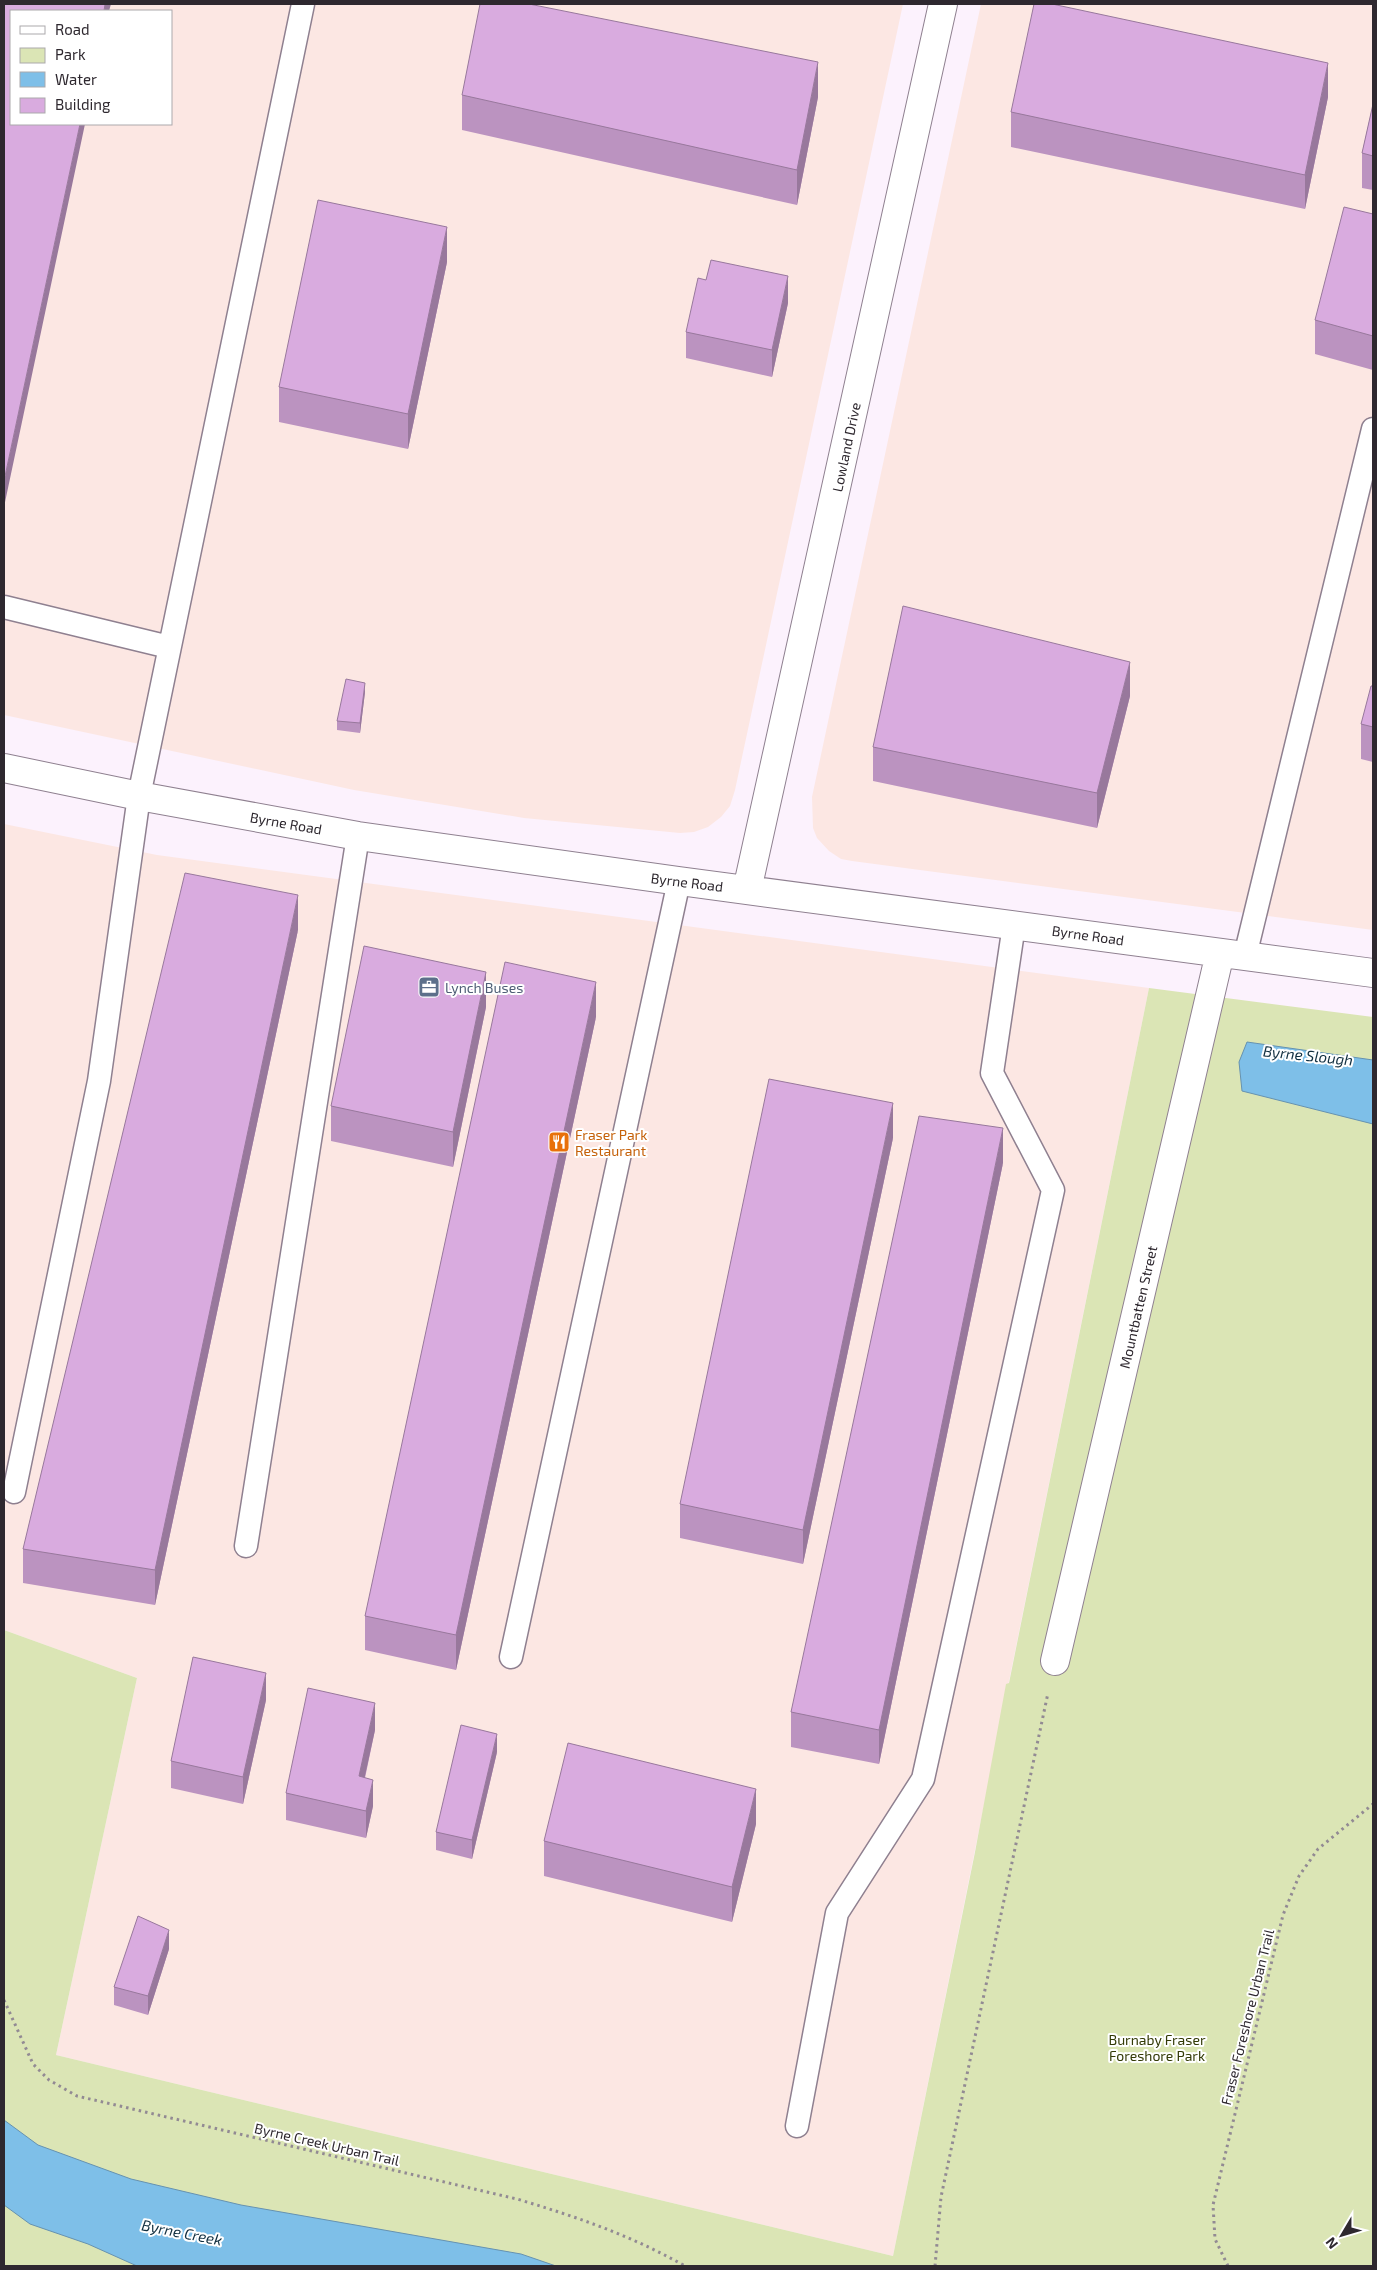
<svg xmlns="http://www.w3.org/2000/svg" width="1377" height="2270" font-family="'Exo 2',sans-serif">
<style>
.industrial{fill:#fce7e3;fill-rule:evenodd}
.green{fill:#dbe5b5}
.water{fill:#7ebfe8;stroke:#6692b0}
.lines{fill:none;stroke-linecap:round;stroke-linejoin:round}
.service-casing{stroke:#8f8090;stroke-width:25}
.minor-casing{stroke:#8f8090;stroke-width:30}
.path{stroke:#928a93;stroke-width:3;stroke-dasharray:2.5 4;stroke-linecap:butt}
.service{stroke:#fff;stroke-width:22}
.minor{stroke:#fff;stroke-width:28}
.wall{fill:#bb93c0}
.shaded-wall{fill:#98789c}
.building{fill:#d9abdf;stroke:#98789c}
.labels{text-anchor:middle;dominant-baseline:central;stroke-width:4;stroke-linejoin:round;paint-order:stroke}
.street-label{font-size:14px;fill:#2e282f;stroke:#fff}
.service-label{font-size:14px;fill:#4e5e75;stroke:#fff;text-anchor:start}
.food-label{font-size:14px;fill:#c56008;stroke:#fff;text-anchor:start}
.park-label{font-size:14px;fill:#333a06;stroke:#fff}
.water-label{font-size:15px;font-style:italic;fill:#112f40;stroke:#fff}
</style>
<rect width="100%" height="100%" fill="#fcf2fd"/>
<path class="industrial" d="M4 4H903L735 790 730 806 721 817 708 827 694 832 680 833 524 818 354 790 4 715ZM11 11H171V124H11Z
M981 4H1373V930L852 861 841 859 829 851 817 838 813 828 812 797Z
M4 824 157 855 1149 988 893 2256 56 2055 137 1678 4 1630Z"/>
<path class="green" d="M1149 988 1373 1017V2266H4V1630L137 1678 56 2055 893 2256 975 1852 1006 1684 1009 1683Z"/>
<path class="water" d="M1247 1042 1373 1060V1124L1242 1091 1239 1062Z
M4 2120 38 2145 131 2179 241 2205 521 2254 556 2266H137L88 2244 30 2224 4 2205Z"/>
<g class="lines">
<g class="service-casing">
<path id="service" d="M4 607 169 647
M1245 956 1373 429
M14 1492 99 1081 139 796 303 4
M246 1546 358 836
M511 1657 679 881
M797 2126 837 1913 923 1779 1053 1190 992 1073 1014 925"/>
</g>
<g class="minor-casing">
<path id="minor" d="M4 768 139 796 358 836 679 881 1373 973
M747 890 943 4
M1055 1661 1220 953"/>
</g>
<path class="path" d="M4 2000 33 2064 49 2080 77 2096 517 2199C577 2217 630 2235 685 2266
M935 2266 941 2197 1048 1693
M1228 2266 1215 2239 1213 2205 1283 1915 1299 1876 1318 1849 1373 1804"/>
<use href="#service" class="service"/>
<use href="#minor" class="minor"/>
</g>
<path class="wall" d="M462 95 818 97 797 205 462 130Z
M1328 97 1305 209 1011 147V112Z
M1373 104V190L1362 188V153Z
M1373 214V370L1315 354V320Z
M447 262 408 449 279 422V387Z
M788 303 772 377 686 358V332Z
M1373 686V762L1361 759V724Z
M365 692 360 733 337 730V721Z
M1130 696 1097 828 873 781V747Z
M298 930 155 1605 23 1583V1549Z
M486 1007 453 1167 331 1141V1106Z
M596 1017 456 1670 365 1650V1616Z
M893 1138 803 1564 680 1538V1504Z
M1003 1163 879 1764 791 1747V1712Z
M266 1700 243 1804 171 1788V1761Z
M375 1730 365 1778 373 1806 366 1838 286 1820V1793Z
M497 1752 472 1859 436 1850V1832Z
M756 1824 732 1922 544 1876V1841Z
M169 1949 148 2015 114 2005V1987Z"/>
<path class="shaded-wall" d="M105 4H111L109 11H104Z
M818 62V97L797 205V170Z
M1328 63V97L1305 209V175Z
M80 124H85L4 507V481Z
M447 227V262L408 449V414Z
M788 276V303L772 377V350Z
M1130 662V696L1097 828V793Z
M365 683V692L360 733V723Z
M298 895V930L155 1605V1570Z
M486 972V1007L453 1167V1132Z
M596 982V1017L456 1670V1635Z
M893 1103V1138L803 1564V1530Z
M1003 1128V1163L879 1764V1730Z
M266 1673V1700L243 1804V1777Z
M375 1703V1730L359 1803V1776Z
M497 1734V1752L472 1859V1840Z
M373 1780V1806L366 1838V1811Z
M756 1789V1824L732 1922V1887Z
M169 1930V1949L148 2015V1996Z"/>
<path class="building" d="M4 4H105L104 11H11V124H80L4 481Z
M480 4H529L818 62 797 170 462 95Z
M1034 4H1052L1328 63 1305 175 1011 112Z
M1373 104V156L1362 153Z
M318 200 447 227 408 414 279 387Z
M1344 207 1373 214V336L1315 320Z
M711 260 788 276 772 350 686 332 698 278 706 280Z
M903 606 1130 662 1097 793 873 747Z
M346 679 365 683 360 723 337 721Z
M1371 686H1373V727L1361 724Z
M185 873 298 895 155 1570 23 1549Z
M364 946 486 972 453 1132 331 1106Z
M505 962 596 982 456 1635 365 1616Z
M769 1079 893 1103 803 1530 680 1504Z
M919 1116 1003 1128 879 1730 791 1712Z
M193 1657 266 1673 243 1777 171 1761Z
M308 1688 375 1703 359 1776 373 1780 366 1811 286 1793Z
M461 1725 497 1734 472 1840 436 1832Z
M568 1743 756 1789 732 1887 544 1841Z
M138 1916 169 1930 148 1996 114 1987Z"/>
<defs>
<g id="office-square" transform="scale(1.125)"><rect x="-9" y="-9" width="18" height="18" rx="4" fill="#5c6f8a" stroke="#fff"/><path d="M-6-3h4V-5.5h4V-3h4V5H-6ZM-1-4.5V-3h2v-1.5ZM-6 0V1H6V0Z" fill="#fff"/></g>
<g id="restaurant-square" transform="scale(1.125)"><rect x="-9" y="-9" width="18" height="18" rx="4" fill="#e8710a" stroke="#fff"/><path d="M-5-6h1v4h1v-4h1v4h1v-4h1v5L-1.5 .5V6h-2V.5L-5-1ZM5-6V6H3V1.5H1.5Q1.5-4 5-6Z" fill="#fff"/></g>
</defs>
<g fill-rule="evenodd">
<use href="#office-square" x="429" y="987"/>
<use href="#restaurant-square" x="559" y="1142"/>
</g>
<g class="labels">
<g class="street-label">
<text transform="translate(846 447) rotate(-78)">Lowland Drive</text>
<text transform="translate(286 823) rotate(10)">Byrne Road</text>
<text transform="translate(687 882) rotate(7)">Byrne Road</text>
<text transform="translate(1088 935) rotate(8)">Byrne Road</text>
<text transform="translate(1138 1307) rotate(-77)">Mountbatten Street</text>
<text transform="translate(1247 2017) rotate(-76)">Fraser Foreshore Urban Trail</text>
<text transform="translate(327 2144) rotate(13)">Byrne Creek Urban Trail</text>
</g>
<g class="service-label">
<text x="445" y="987">Lynch Buses</text>
</g>
<g class="food-label">
<text x="575" y="1134">Fraser Park<tspan x="575" dy="16">Restaurant</tspan></text>
</g>
<g class="park-label">
<text x="1157" y="2039">Burnaby Fraser<tspan x="1157" dy="16">Foreshore Park</tspan></text>
</g>
<g class="water-label">
<text transform="translate(1308 1055) rotate(6)">Byrne Slough</text>
<text transform="translate(182 2232) rotate(11)">Byrne Creek</text>
</g>
</g>
<rect width="1377" height="2270" fill="none" stroke="#2e282f" stroke-width="10"/>
<rect x="10" y="10" width="162" height="115" fill="#ffffff" stroke="#aba9ac"/>
<rect x="20" y="26" width="25" height="8" fill="#ffffff" stroke="#aba9ac"/>
<text x="55" y="35" font-size="15" fill="#2e282f">Road</text>
<rect x="20" y="48" width="25" height="15" fill="#dbe5b5" stroke="#aba9ac"/>
<text x="55" y="60" font-size="15" fill="#2e282f">Park</text>
<rect x="20" y="72" width="25" height="15" fill="#7ebfe8" stroke="#aba9ac"/>
<text x="55" y="85" font-size="15" fill="#2e282f">Water</text>
<rect x="20" y="98" width="25" height="15" fill="#d9abdf" stroke="#aba9ac"/>
<text x="55" y="110" font-size="15" fill="#2e282f">Building</text>
<g transform="translate(1342 2235) rotate(232)" stroke="#ffffff" stroke-width="4" paint-order="stroke">
<path d="M0-4L9 19L0 12L-9 19Z" fill="#2e282f"/>
<text y="-8" font-size="14" font-weight="bold" text-anchor="middle" fill="#2e282f">N</text>
</g>
</svg>
